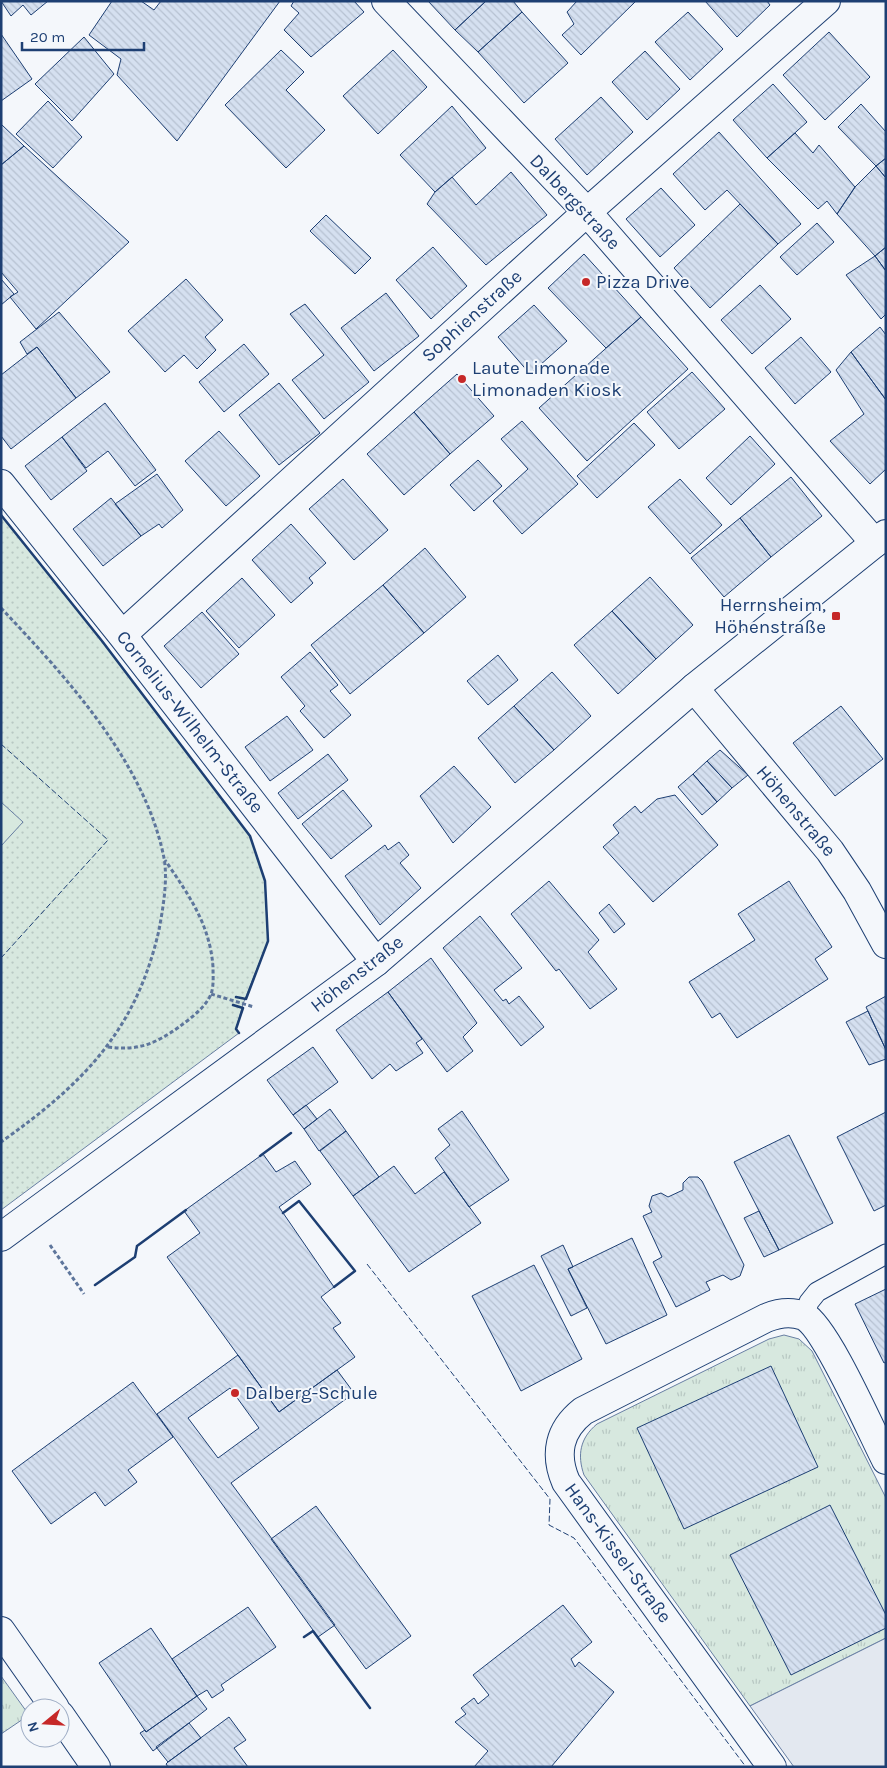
<svg xmlns="http://www.w3.org/2000/svg" width="887" height="1768" font-family="Karla,sans-serif">
<style>
.grass{fill:url(#grass-tufts);stroke:#687fa3}
.park{fill:url(#park-dots);stroke:#687fa3}
.garden{fill:#d7e8df;stroke:#687fa3}
.parking{fill:#e3e8f0;stroke:#687fa3}
.building{fill:url(#building-back-hatch);stroke:#1d3f73;fill-rule:evenodd}
.lines{fill:none;stroke-linecap:round;stroke-linejoin:round}
.lane-casing{stroke:#1d3f73;stroke-width:21}
.street-casing{stroke:#1d3f73;stroke-width:30}
.secondary-casing{stroke:#1d3f73;stroke-width:30}
.path{stroke:#5e769c;stroke-width:3;stroke-dasharray:4 2.5;stroke-linecap:butt}
.lane{stroke:#f4f7fb;stroke-width:19}
.street{stroke:#f4f7fb;stroke-width:28}
.secondary{stroke:#f4f7fb;stroke-width:28}
.fence{stroke:#1d3f73;stroke-width:1;stroke-dasharray:6 2.5;stroke-linecap:butt}
.wall{stroke:#1d3f73;stroke-width:2.5}
.poi-dot{fill:#c62828;stroke:#f4f7fb;stroke-width:2}
.labels{text-anchor:middle;dominant-baseline:central;stroke-width:4;stroke-linejoin:round;paint-order:stroke}
.street-label{font-size:19px;fill:#1d3f73;stroke:#f4f7fb}
.poi-label{font-size:19px;fill:#1d3f73;stroke:#f4f7fb;text-anchor:start}
</style>
<defs>
<pattern id="grass-tufts" width="24" height="20" patternUnits="userSpaceOnUse" patternTransform="scale(1.25)"><rect width="24" height="20" fill="#d7e8df"/><path d="M3 7l-1-3M5 7V3M7 7l1-3M15 17l-1-3M17 17v-4M19 17l1-3" fill="none" stroke="#b8c8c3"/></pattern>
<pattern id="park-dots" width="8" height="8" patternUnits="userSpaceOnUse" patternTransform="scale(1.25)"><rect width="8" height="8" fill="#d7e8df"/><path d="M2 2h.1M6 6h.1" fill="none" stroke="#b8c8c3" stroke-width="1.8" stroke-linecap="round"/></pattern>
<pattern id="building-back-hatch" width="6" height="6" patternUnits="userSpaceOnUse" patternTransform="scale(1.25)"><rect width="6" height="6" fill="#d5e0f0"/><path d="M-1 5l2 2M0 0l6 6M5-1l2 2" fill="none" stroke="#b6c1d1"/></pattern>
</defs>
<rect width="100%" height="100%" fill="#f4f7fb"/>
<path class="grass" d="M784 1335 799 1339 812 1351 886 1498V1638L750 1706 584 1475C577 1455 580 1438 597 1424L769 1339Z
M1 1676 29 1715 1 1734Z"/>
<path class="park" d="M1 515 102 641 250 836 265 881 268 941 243 1004 236 1029 239 1033 1 1210Z"/>
<path class="garden" d="M1 802 23 822 1 846Z"/>
<path class="parking" d="M886 1638V1767H794L750 1706Z"/>
<path class="building" d="M1 1H48L31 15 23 5 11 16Z
M112 1H141L154 10 161 1H280L177 141 117 75 121 59 89 35Z
M294 1H354L364 12 311 57 284 30 299 13 291 6Z
M428 1H486L455 30Z
M486 1H513L522 12 478 52 455 30Z
M577 1H636L581 55 562 35 574 24 567 12Z
M705 1H767L770 5 737 37Z
M522 12 568 63 524 103 478 52Z
M688 12 723 49 690 80 655 42Z
M829 32 870 77 825 120 783 75Z
M1 34 32 79 1 101Z
M84 37 114 74 72 121 35 84Z
M281 50 304 72 286 90 325 130 286 168 225 105Z
M393 50 427 87 378 134 343 96Z
M645 51 680 89 647 120 612 82Z
M773 84 807 122 767 158 733 120Z
M601 97 633 132 587 175 555 139Z
M48 101 82 137 53 168 16 134Z
M861 104 886 132V158L876 166 838 127Z
M452 106 486 148 435 192 400 155Z
M1 124 24 146 1 165Z
M719 132 801 224 778 244 727 190 705 210 673 174Z
M795 133 813 153 819 145 855 187 837 214 827 201 818 209 767 158Z
M24 146 129 242 36 329 10 297 18 292 1 272V165Z
M886 158V178L876 166Z
M876 166 886 178V247L875 256 837 214 855 187Z
M511 172 547 215 486 265 427 204 435 192 452 177 476 205Z
M661 188 695 225 660 257 626 219Z
M740 204 778 244 710 308 674 268Z
M326 215 371 258 355 274 310 231Z
M817 223 834 242 797 275 780 257Z
M433 247 467 286 431 319 396 280Z
M886 247V271L875 256Z
M584 254 641 317 606 348 548 288Z
M875 256 886 271V314L881 319 846 275Z
M1 279 14 294 1 305Z
M186 279 223 320 205 337 216 350 197 369 184 355 165 372 128 331Z
M760 285 791 319 752 354 721 320Z
M386 293 419 336 374 371 341 328Z
M305 304 369 382 324 419 292 380 324 355 290 314Z
M534 305 567 341 530 374 498 337Z
M59 312 110 372 76 398 37 347 27 354 20 342Z
M641 317 688 369 587 461 539 408Z
M880 327 886 335V400L851 352Z
M801 337 831 372 795 404 765 368Z
M244 344 269 374 224 412 199 382Z
M37 347 76 398 11 449 1 436V375Z
M851 352 886 400V469L870 484 830 441 864 414 836 370Z
M692 372 725 409 679 449 647 412Z
M457 374 494 416 450 454 414 412Z
M279 383 320 433 279 465 239 415Z
M105 403 156 470 135 486 108 451 86 468 62 437Z
M414 412 450 454 404 495 367 454Z
M522 421 578 484 522 534 493 501 528 469 501 439Z
M634 423 655 445 597 498 577 476Z
M219 431 260 476 226 506 185 461Z
M750 436 775 464 731 505 706 478Z
M62 437 87 471 51 500 25 466Z
M478 460 502 486 474 511 450 485Z
M157 474 183 510 162 528 159 524 141 536 115 504Z
M791 477 822 516 771 557 740 518Z
M343 479 388 530 354 560 309 509Z
M680 479 722 525 690 554 648 507Z
M111 498 141 536 103 566 73 529Z
M740 518 771 557 724 597 691 558Z
M291 524 326 563 309 578 313 583 291 603 252 560Z
M425 548 466 597 424 633 383 585Z
M650 577 693 625 656 659 612 611Z
M242 578 275 615 239 648 206 611Z
M383 585 424 633 350 694 311 645Z
M612 611 656 659 618 694 574 645Z
M202 612 239 654 201 688 164 646Z
M310 652 338 685 330 691 351 715 324 738 300 711 305 706 281 677Z
M498 655 518 680 488 705 467 681Z
M552 672 591 716 554 750 514 706Z
M514 706 554 750 515 783 478 738Z
M841 706 883 759 835 796 793 743Z
M287 716 313 750 270 781 245 747Z
M720 750 748 775 732 788 707 761Z
M328 754 348 780 298 819 278 793Z
M707 761 732 788 717 802 693 774Z
M454 766 491 807 453 843 420 796Z
M693 774 717 802 702 815 678 787Z
M343 790 372 826 331 859 302 824Z
M675 795 718 845 653 902 603 847 619 833 613 825 635 806 641 813 657 799Z
M399 842 409 855 400 863 421 888 380 925 345 876 385 845 388 850Z
M549 881 599 940 588 952 617 989 590 1009 559 969 556 971 511 914Z
M789 881 832 947 815 959 828 979 737 1038 720 1013 712 1018 689 982 755 940 738 914Z
M609 904 625 924 614 933 599 913Z
M480 916 522 968 494 990 503 1001 506 999 509 1004 519 996 544 1027 521 1046 443 948Z
M431 958 477 1023 463 1037 473 1051 447 1072 388 992Z
M388 992 422 1039 416 1043 423 1053 396 1071 390 1064 372 1079 336 1030Z
M886 996V1050L866 1007Z
M868 1011 886 1050V1059L869 1065 846 1022Z
M313 1047 338 1082 293 1115 267 1080Z
M306 1105 317 1119 304 1129 293 1115Z
M330 1109 346 1131 319 1151 304 1129Z
M462 1111 509 1180 469 1207 435 1158 450 1145 438 1129Z
M886 1112V1205L874 1211 837 1137Z
M346 1131 379 1177 353 1196 320 1151Z
M789 1135 833 1223 779 1250 734 1162Z
M263 1154 276 1172 295 1161 311 1184 279 1207 334 1287 321 1297 341 1323 333 1328 355 1357 279 1412 167 1257 200 1233 184 1211Z
M394 1166 415 1194 444 1172 481 1223 409 1272 353 1196Z
M689 1177H698L702 1181 744 1265 740 1276 731 1280 723 1275 706 1282 710 1290 676 1307 653 1262 662 1257 643 1216 652 1212 649 1206 652 1196 661 1193 668 1197 683 1190V1183Z
M759 1211 779 1250 764 1257 744 1218Z
M632 1238 667 1315 606 1344 568 1269Z
M563 1245 573 1267 568 1269 587 1308 571 1316 541 1256Z
M534 1265 582 1359 521 1391 472 1296Z
M886 1289V1362L884 1363 855 1304Z
M238 1355 279 1412 337 1370 354 1393 231 1483 335 1625 318 1637 157 1414ZM230 1388 259 1428 218 1458 188 1418Z
M771 1366 818 1467 684 1529 637 1428Z
M133 1382 173 1437 128 1470 137 1482 105 1506 95 1492 51 1524 12 1471Z
M830 1505 886 1615V1628L791 1675 730 1555Z
M316 1506 411 1636 366 1669 271 1539Z
M563 1605 592 1642 571 1659 575 1667 579 1662 614 1692 551 1767H474L488 1751 455 1722 466 1714 461 1708 474 1698 478 1704 489 1695 473 1675Z
M248 1607 276 1647 221 1685 224 1690 212 1698 207 1690 197 1696 172 1659Z
M151 1628 197 1696 146 1732 99 1663Z
M197 1696 207 1709 153 1751 140 1733 145 1730 146 1732Z
M229 1717 246 1740 234 1748 248 1767H168L166 1764 168 1762Z
M189 1723 201 1738 168 1762 156 1747Z"/>
<g class="lines">
<g class="lane-casing">
<path id="lane" d="M804 1316 809 1302 817 1292 886 1254"/>
</g>
<g class="street-casing">
<path id="street" d="M386 1 587 212 875 543
M1 484 122 635 376 962
M122 635 587 212 826 1
M694 688 830 851 857 891 886 944
M1 1631 55 1708
M60 1715 96 1767
M772 1767 566 1482C554 1454 559 1430 583 1411L766 1318C778 1313 791 1311 804 1316 826 1327 872 1433 886 1460"/>
</g>
<g class="secondary-casing">
<path id="secondary" d="M1 1237 376 962 694 688 886 534"/>
</g>
<path class="path" d="M1 608C66 677 145 762 164 858 168 880 163 908 159 930 136 1031 83 1084 1 1142
M211 994 254 1007
M108 1047C138 1051 155 1044 179 1027 190 1019 206 1007 211 994 214 986 213 975 213 967 210 924 188 894 165 860
M50 1245 84 1294"/>
<use href="#lane" class="lane"/>
<use href="#street" class="street"/>
<use href="#secondary" class="secondary"/>
<path class="fence" d="M1 744 108 840 1 958
M367 1264 550 1499 549 1525 574 1538 746 1767"/>
<path class="wall" d="M1 515 102 641 250 836 265 881 268 941 246 999 236 997
M233 1005 243 1008 236 1029 239 1033
M260 1156 291 1133
M283 1213 299 1201 355 1271 334 1287
M95 1285 135 1257 137 1246 186 1210
M304 1637 313 1631 370 1708"/>
</g>
<g class="poi-dot">
<circle cx="586" cy="282" r="5"/>
<circle cx="462" cy="379" r="5"/>
<rect x="831" y="611" width="10" height="10" rx="2.5"/>
<circle cx="235" cy="1393" r="5"/>
</g>
<g class="labels">
<g class="street-label">
<text transform="translate(575 202) rotate(47)">Dalbergstraße</text>
<text transform="translate(472 316) rotate(-42)">Sophienstraße</text>
<text transform="translate(190 722) rotate(52)">Cornelius-Wilhelm-Straße</text>
<text transform="translate(796 811) rotate(50)">Höhenstraße</text>
<text transform="translate(357 974) rotate(-38)">Höhenstraße</text>
<text transform="translate(618 1553) rotate(54)">Hans-Kissel-Straße</text>
</g>
<g class="poi-label">
<text x="596" y="282">Pizza Drive</text>
<text x="472" y="368">Laute Limonade<tspan x="472" dy="22">Limonaden Kiosk</tspan></text>
<text x="826" y="605" text-anchor="end">Herrnsheim,<tspan x="826" dy="22">Höhenstraße</tspan></text>
<text x="245" y="1393">Dalberg-Schule</text>
</g>
</g>
<rect width="887" height="1768" fill="none" stroke="#1d3f73" stroke-width="5"/>
<g transform="translate(45 1723) rotate(252)"><circle r="24" fill="#f4f7fb" stroke="#9eadc5"/>
<path d="M0-4L9 19L0 12L-9 19Z" fill="#c62828"/>
<text y="-8" font-size="14" font-weight="bold" text-anchor="middle" fill="#1d3f73">N</text>
</g>
<path d="M22 42v8h122v-8" fill="none" stroke="#1d3f73" stroke-width="2.5"/>
<text x="30" y="42" font-size="15" fill="#1d3f73" stroke="#f4f7fb" stroke-width="4" paint-order="stroke">20 m</text>
</svg>
